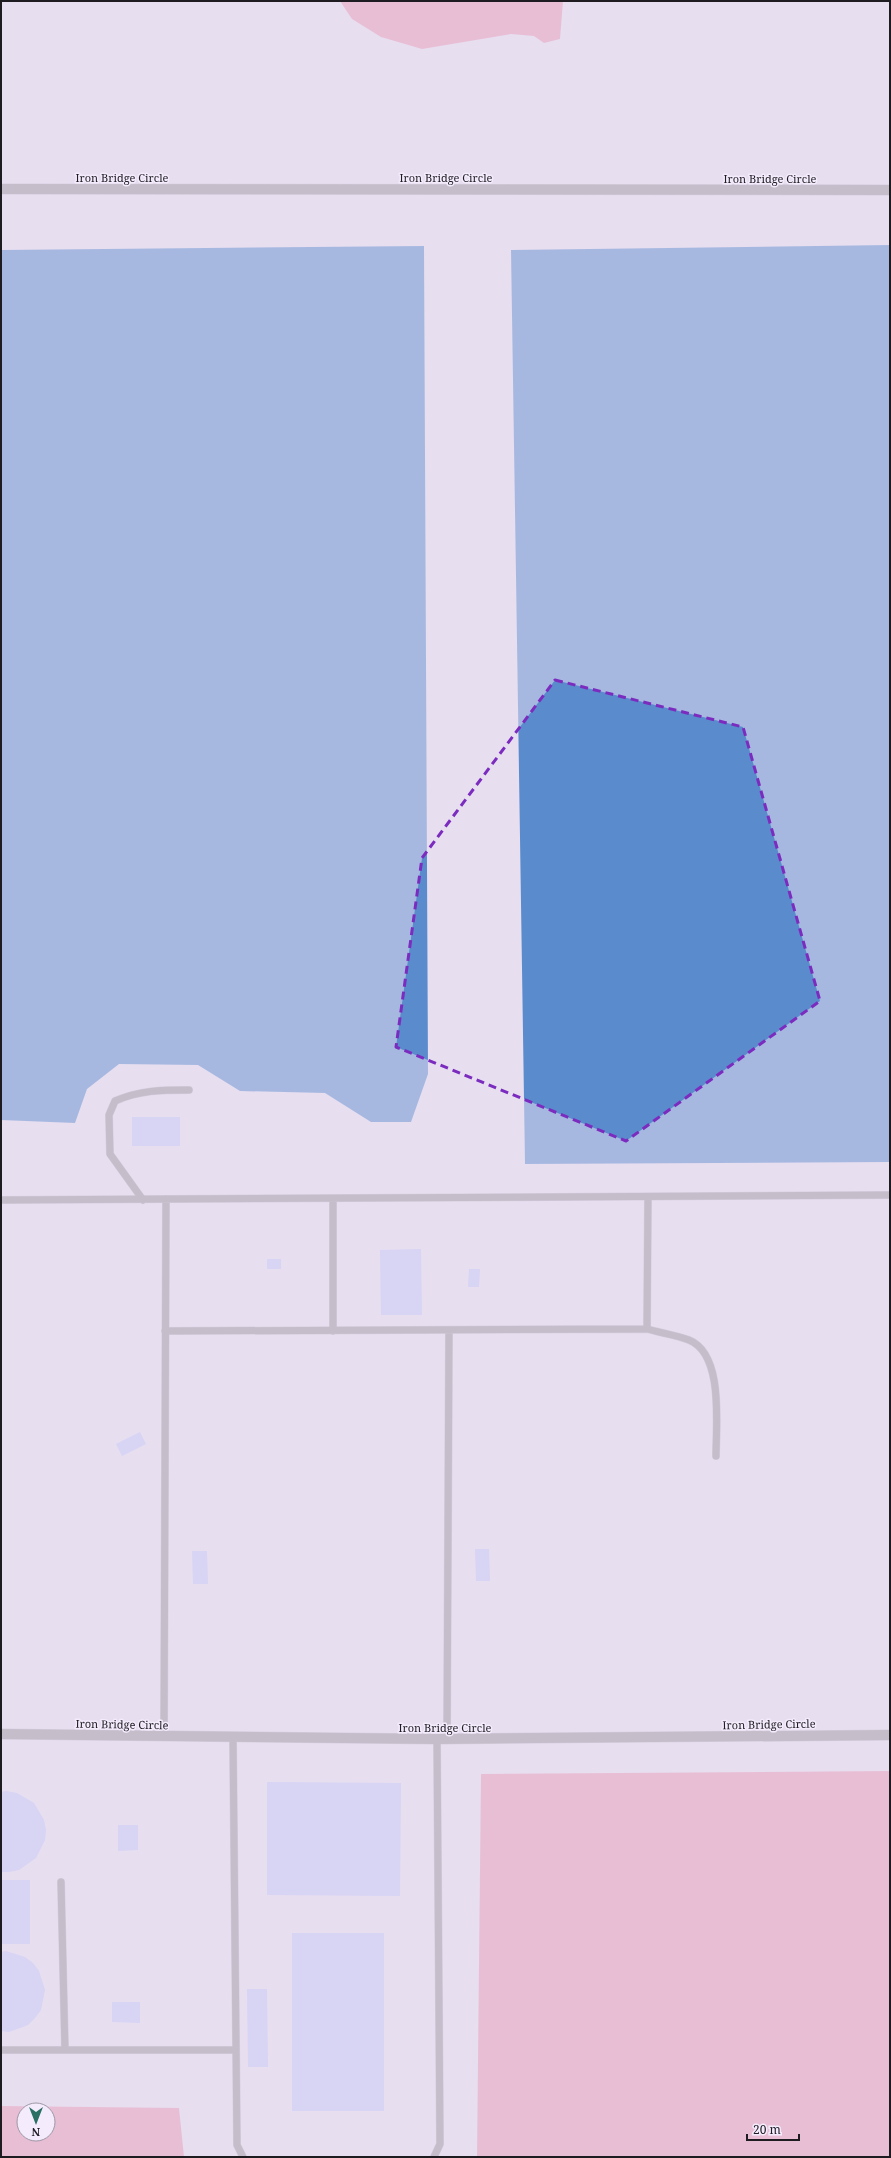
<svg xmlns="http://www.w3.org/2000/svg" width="891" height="2158" font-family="'Noto Serif',serif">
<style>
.green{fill:#e998b3;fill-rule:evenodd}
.water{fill:#5a8bcd}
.building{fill:#c4c7f9}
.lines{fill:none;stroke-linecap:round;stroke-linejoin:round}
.service-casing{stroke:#c3bbcb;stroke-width:8}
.minor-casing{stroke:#c3bbcb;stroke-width:11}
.service{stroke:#9c959a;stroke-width:7}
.minor{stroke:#9c959a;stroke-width:10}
.marked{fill:none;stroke:#7b2cbf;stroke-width:3;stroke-dasharray:8 5;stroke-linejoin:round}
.labels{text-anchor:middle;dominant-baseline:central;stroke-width:3;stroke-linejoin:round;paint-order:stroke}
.street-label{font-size:11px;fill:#1e1b21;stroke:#f4ecfd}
</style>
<rect width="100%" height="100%" fill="#e7def0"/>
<path class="green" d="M340 1H563L560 39 544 43 534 36 511 34 422 49 381 37 352 19Z
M890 1771V2157H477L481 1774Z
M1 2106 179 2108 184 2157H1ZM24 2110H48V2134H24Z"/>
<path class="water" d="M890 245V1162L525 1164 511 250Z
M424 246 428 1074 411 1122H371L325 1093 240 1091 198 1065 119 1064 87 1089 75 1123 1 1120V250Z"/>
<path class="building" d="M132 1117H180V1146H132Z
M421 1249 422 1315H381L380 1250Z
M267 1259H281V1269H267Z
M469 1269H480L479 1287H468Z
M140 1432 146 1444 122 1456 116 1444Z
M475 1549H489L490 1581H476Z
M192 1551H207L208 1584H193Z
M267 1782 401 1783 400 1896 267 1895Z
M6 1791 17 1793 34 1803 44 1820 46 1830 45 1840 36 1858 19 1870 9 1872H1V1792Z
M118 1825H138V1850L118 1851Z
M1 1880H30V1944H1Z
M292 1933H384V2111H292Z
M6 1951 25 1957 33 1963 39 1971 45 1990 41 2010 35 2018 28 2025 9 2032 1 2031V1952Z
M247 1989H267L268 2067H248Z
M112 2002H140V2023L112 2022Z"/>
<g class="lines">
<g class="service-casing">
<path id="service" d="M333 1199V1331
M1 1200 890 1195
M143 1200 110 1154 109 1115 115 1101C140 1090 162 1090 189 1090
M647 1329 648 1197
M165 1331 647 1329C661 1333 676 1335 689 1340 724 1354 716 1425 716 1456
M164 1736 166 1199
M233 1737 237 2145 243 2157
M447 1739 449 1330
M61 1882 65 2050
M1 2050H236
M434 2157 440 2144 437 1739"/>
</g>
<g class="minor-casing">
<path id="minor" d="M1 189 890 190
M1 1734 437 1739 890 1735"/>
</g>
<use href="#service" class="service"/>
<use href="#minor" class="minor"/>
</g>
<path d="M0 0H891V2158H0ZM555 680 743 727 820 1001 626 1141 396 1047 422 858Z" fill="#e7def0" fill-opacity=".55" fill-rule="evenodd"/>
<path class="marked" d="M555 680 743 727 820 1001 626 1141 396 1047 422 858Z"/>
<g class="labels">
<g class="street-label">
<text x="122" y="177">Iron Bridge Circle</text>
<text x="446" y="177">Iron Bridge Circle</text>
<text x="770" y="178">Iron Bridge Circle</text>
<text transform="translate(122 1724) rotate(1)">Iron Bridge Circle</text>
<text transform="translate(769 1724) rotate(-1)">Iron Bridge Circle</text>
<text x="445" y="1727">Iron Bridge Circle</text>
</g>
</g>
<rect width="891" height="2158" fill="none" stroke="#1e1b21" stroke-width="4"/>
<g transform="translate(36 2122) rotate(180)"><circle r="19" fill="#f4ecfd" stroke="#9e98a5"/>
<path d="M0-3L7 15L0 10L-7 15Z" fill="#296f63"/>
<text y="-6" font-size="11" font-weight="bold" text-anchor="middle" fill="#1e1b21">N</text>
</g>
<path d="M747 2134v6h52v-6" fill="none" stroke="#1e1b21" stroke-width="2"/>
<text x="753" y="2134" font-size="12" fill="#1e1b21" stroke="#f4ecfd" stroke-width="3" paint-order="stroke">20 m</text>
</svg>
